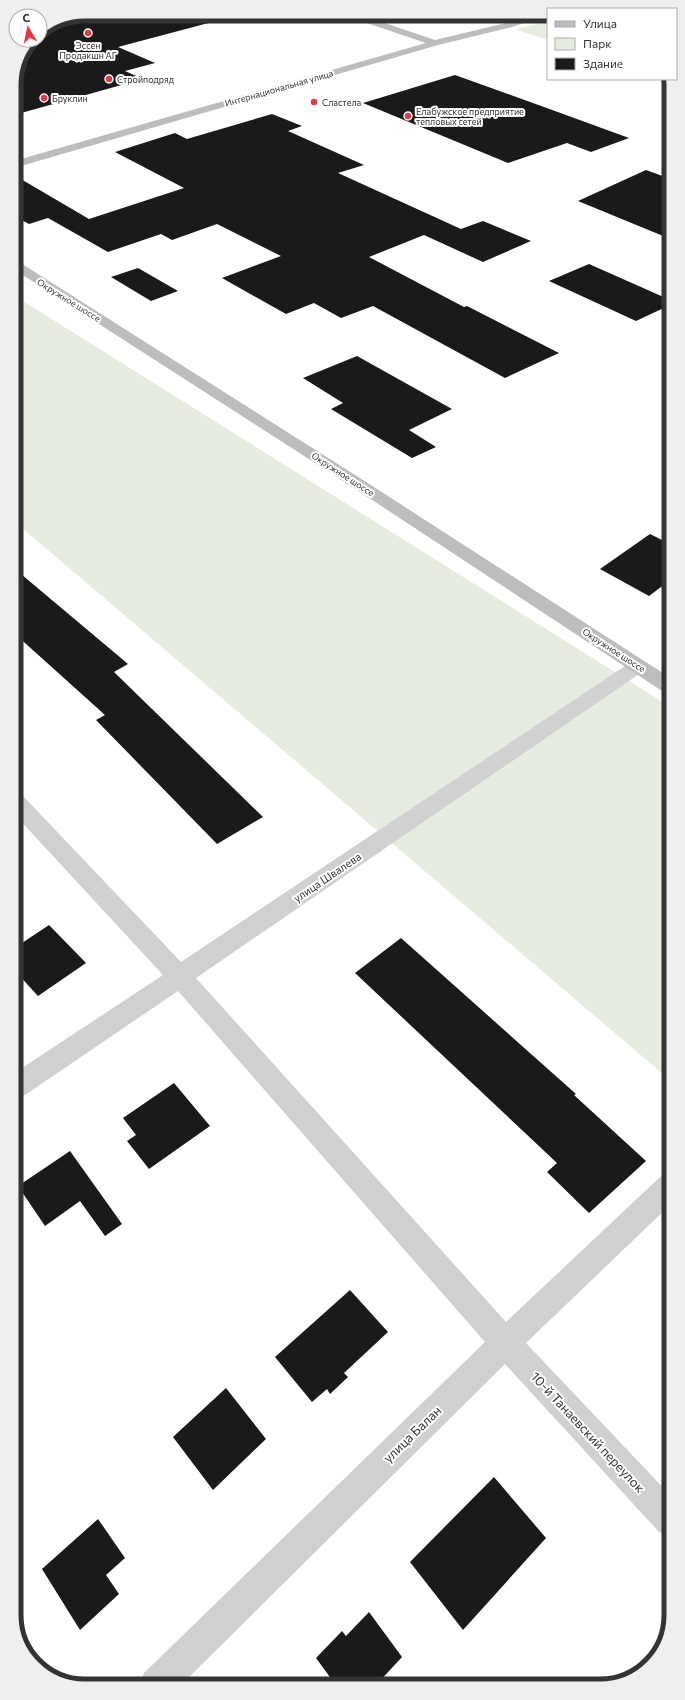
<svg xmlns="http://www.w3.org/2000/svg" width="685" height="1700" font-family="Commissioner,sans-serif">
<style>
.green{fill:#e6ecdf}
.building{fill:#1a1a1a}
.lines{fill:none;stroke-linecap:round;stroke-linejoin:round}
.street{fill:#d0d0d0;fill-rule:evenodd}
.secondary{fill:#bdbdbd;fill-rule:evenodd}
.poi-dot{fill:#e63946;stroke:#fff;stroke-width:1.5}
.labels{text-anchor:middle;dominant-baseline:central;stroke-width:4;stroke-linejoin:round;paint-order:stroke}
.far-poi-label{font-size:9px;fill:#333;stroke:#fff;text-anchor:start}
.far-street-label{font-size:9px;fill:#333;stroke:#fff}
.street-label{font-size:11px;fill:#333;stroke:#fff}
.near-street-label{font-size:13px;fill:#333;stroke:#fff}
.rim{fill:none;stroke:#333;stroke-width:5}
</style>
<rect width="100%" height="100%" fill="#fff"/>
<path class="green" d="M548 22V40L515 29Z
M15 296 669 706 670 1080 15 522Z"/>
<path class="building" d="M85 14H215L216 21 118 47 155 63 125 71 143 79 14 115V81L33 40H40V31L58 19Z
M455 75 555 111 629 138 591 152 567 143 508 163 363 103Z
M272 114 302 126 288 131 364 165 338 173 461 229 483 221 531 241 483 262 424 235 369 257 464 307 467 306 559 353 505 378 373 306 341 318 314 303 286 314 222 278 281 256 217 224 172 240 161 234 108 252 48 218 29 224 14 216V175L89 219 184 188 115 152 175 133 187 139Z
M646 170 668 178V238L578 201Z
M589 264 668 299V306L636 321 549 281Z
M138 268 178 291 151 301 111 277Z
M357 356 452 409 409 430 436 447 412 458 331 409 343 403 303 378Z
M650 534 668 543 669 581 649 596 600 569Z
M15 569 128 664 114 672 263 817 217 844 96 720 105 715 15 634Z
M49 925 86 963 38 996 16 972V947Z
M401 938 576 1094 574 1095 646 1161 589 1213 547 1172 557 1163 355 973Z
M174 1083 210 1126 149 1169 127 1141 136 1135 123 1118Z
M70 1151 122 1224 105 1236 80 1201 45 1226 18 1186Z
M350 1290 388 1332 344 1373 348 1377 330 1394 327 1389 312 1402 275 1357Z
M226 1388 266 1439 213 1490 173 1437Z
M494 1477 546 1538 463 1630 410 1562Z
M98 1519 125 1558 106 1575 119 1594 80 1630 42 1569Z
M369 1612 402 1657 377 1684H335L316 1658 342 1631 346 1636Z"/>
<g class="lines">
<path class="street" d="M534 14 548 16V22L534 18 533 16Z
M638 660 645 662 648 666 645 670 196 978 506 1322 660 1177 670 1173V1205L526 1343 671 1496V1536L659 1532 505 1364 181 1685H139L144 1673 485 1342 178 991 25 1095 16 1098V1072L163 975 16 816V795L24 797 181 962 631 662Z"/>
<path class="secondary" d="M345 14H358L435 40 506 23 535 14 548 15 512 27 438 45 14 168V161L426 43 346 16Z
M15 261 19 262 363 480 669 677V692L662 691 351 486 15 270Z"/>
</g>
<g class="poi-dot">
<circle cx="88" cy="33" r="4"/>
<circle cx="109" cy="79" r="4"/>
<circle cx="44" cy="98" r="4"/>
<circle cx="314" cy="102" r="4"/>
<circle cx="408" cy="116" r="4"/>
</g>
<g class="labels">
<g class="far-poi-label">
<text x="88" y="45" text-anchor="middle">Эссен<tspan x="88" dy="10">Продакшн АГ</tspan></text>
<text x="117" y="79">Стройподряд</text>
<text x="52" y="98">Бруклин</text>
<text x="322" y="102">Сластела</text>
<text x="416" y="111">Елабужское предприятие<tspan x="416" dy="10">тепловых сетей</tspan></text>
</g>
<g class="far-street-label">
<text transform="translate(279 88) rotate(-16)">Интернациональная улица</text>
<text transform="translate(69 300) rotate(32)">Окружное шоссе</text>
<text transform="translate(343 474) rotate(33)">Окружное шоссе</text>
<text transform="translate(614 650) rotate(33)">Окружное шоссе</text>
</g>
<g class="street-label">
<text transform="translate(327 877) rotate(-34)">улица Швалева</text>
</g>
<g class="near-street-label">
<text transform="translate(588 1432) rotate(47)">10-й Танаевский переулок</text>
<text transform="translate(412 1434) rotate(-44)">улица Балан</text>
</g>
</g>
<path d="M0 0H685V1700H0ZM85 21H600A64 64 0 0 1 664 85V1615A64 64 0 0 1 600 1679H85A64 64 0 0 1 21 1615V85A64 64 0 0 1 85 21Z" fill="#efefef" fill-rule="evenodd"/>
<path class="rim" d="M85 21H600A64 64 0 0 1 664 85V1615A64 64 0 0 1 600 1679H85A64 64 0 0 1 21 1615V85A64 64 0 0 1 85 21Z"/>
<rect x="547" y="8" width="130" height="72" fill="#ffffff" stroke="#adadad"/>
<rect x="555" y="21" width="20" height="6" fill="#bdbdbd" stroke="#adadad"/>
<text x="583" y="28" font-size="12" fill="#333333">Улица</text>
<rect x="555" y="38" width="20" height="12" fill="#e6ecdf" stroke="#adadad"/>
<text x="583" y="48" font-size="12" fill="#333333">Парк</text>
<rect x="555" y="58" width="20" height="12" fill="#1a1a1a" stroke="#adadad"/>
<text x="583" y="68" font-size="12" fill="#333333">Здание</text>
<g transform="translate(28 28) rotate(350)"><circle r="19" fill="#ffffff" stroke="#adadad"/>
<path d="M0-3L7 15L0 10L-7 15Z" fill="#e63946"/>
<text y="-6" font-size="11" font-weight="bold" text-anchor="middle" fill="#333333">С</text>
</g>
</svg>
